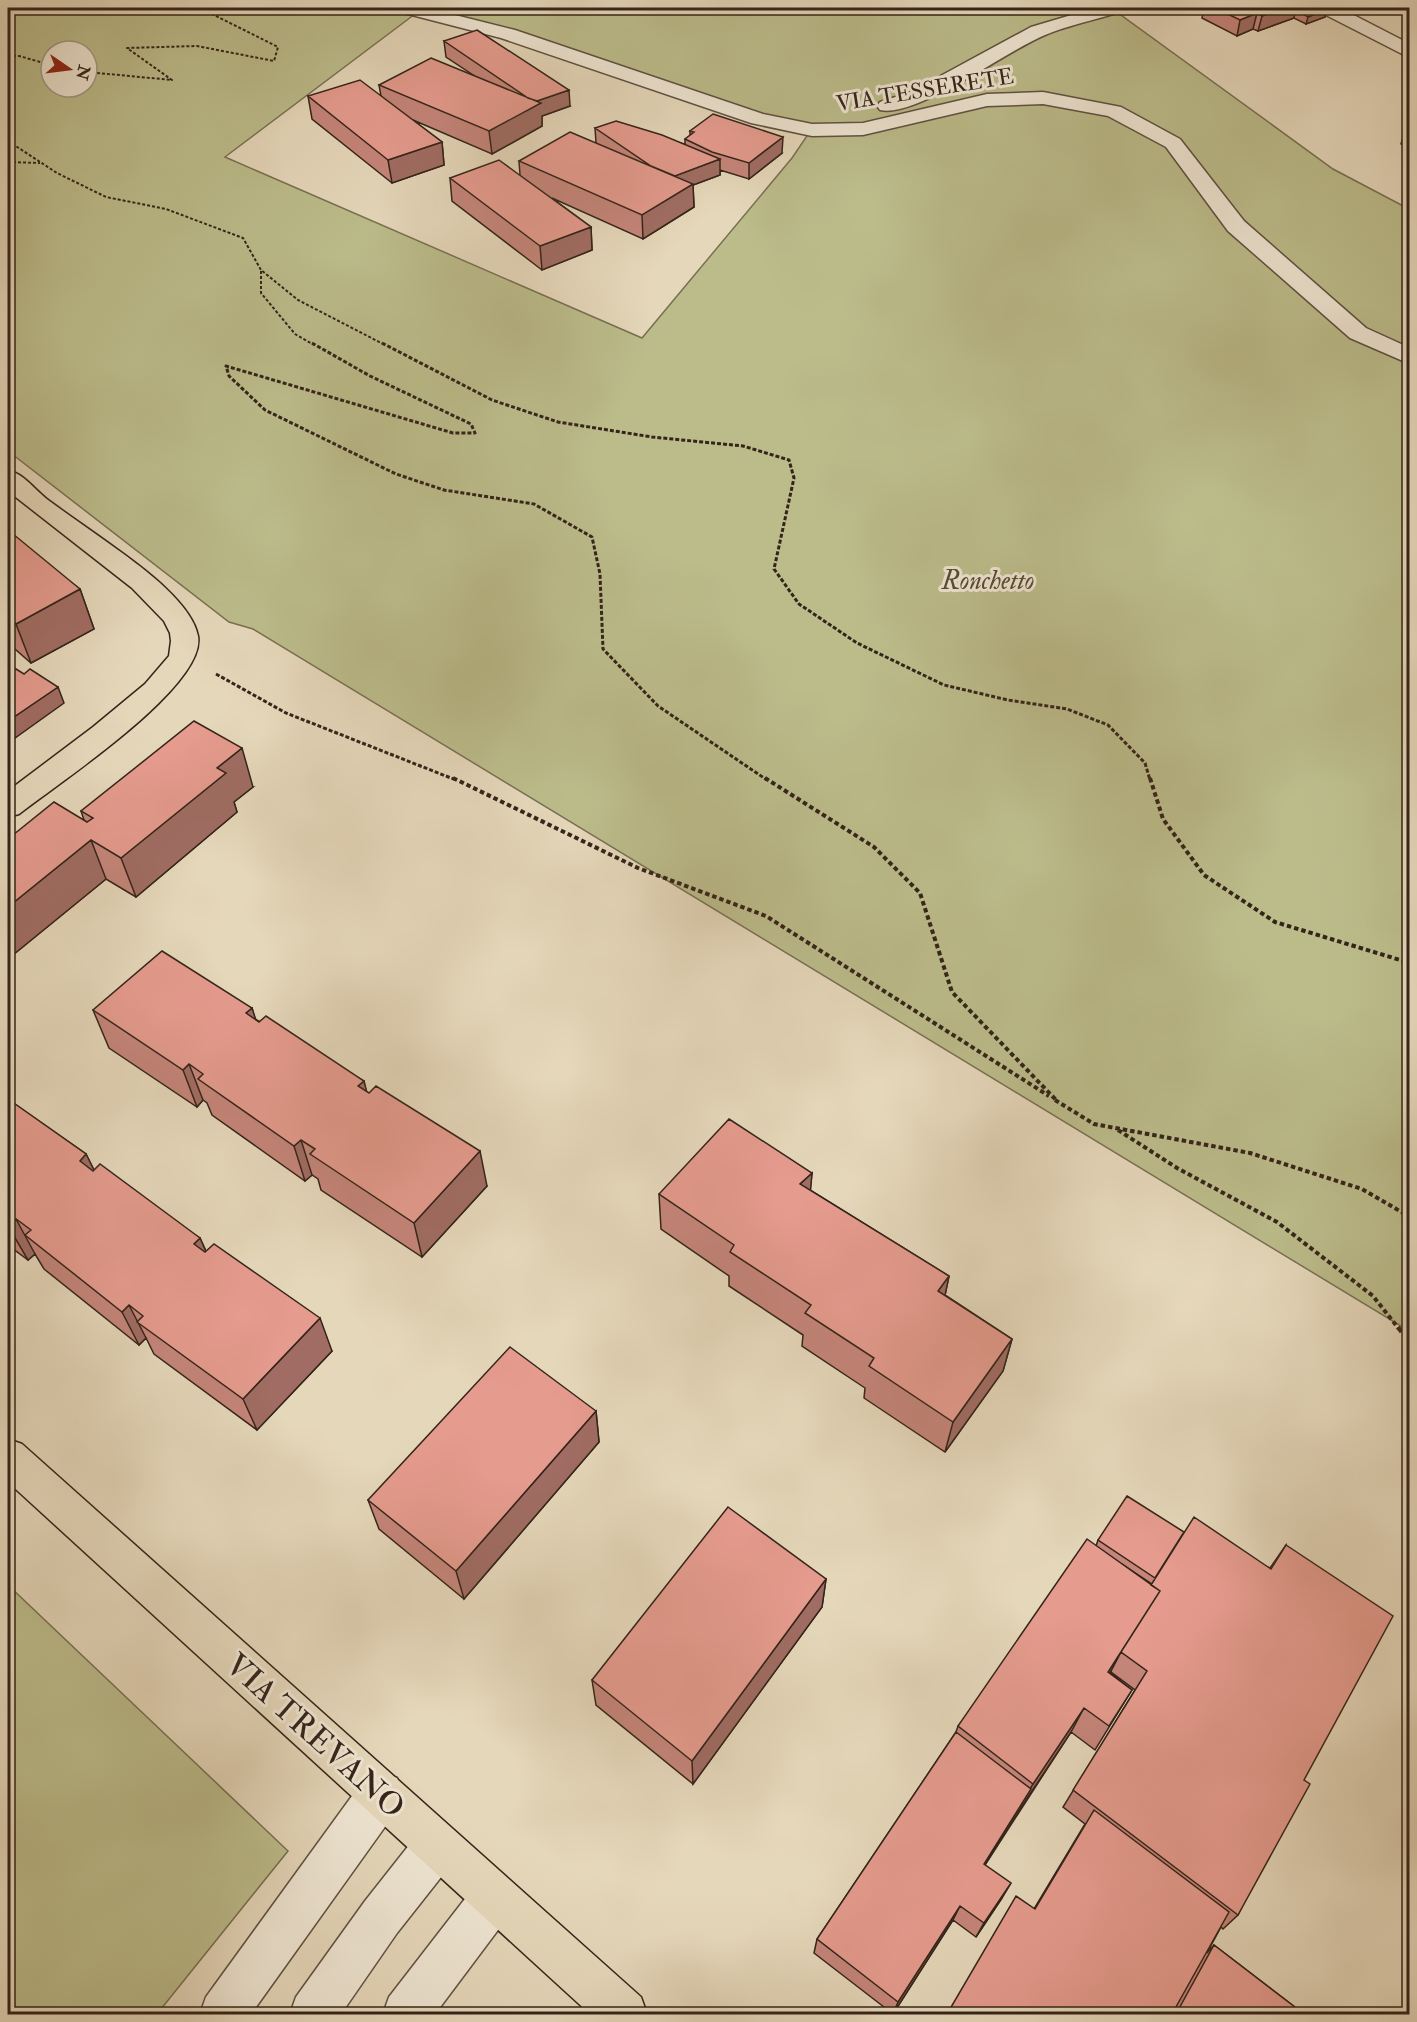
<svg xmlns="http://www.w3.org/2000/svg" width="1417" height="2022" font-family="'IM FELL Double Pica',serif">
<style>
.green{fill:#bcbc8b;stroke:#787052;stroke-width:1.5;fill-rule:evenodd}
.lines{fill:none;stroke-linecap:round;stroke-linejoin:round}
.minor-casing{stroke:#605142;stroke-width:3}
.major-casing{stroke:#34241a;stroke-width:3}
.path-far3{stroke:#34241a;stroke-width:2;stroke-dasharray:3 2;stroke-linecap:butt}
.path-far2{stroke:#34241a;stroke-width:3;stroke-dasharray:4 2;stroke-linecap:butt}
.path-far1{stroke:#34241a;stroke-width:4;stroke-dasharray:4.5 3;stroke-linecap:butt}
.path{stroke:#34241a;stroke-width:4.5;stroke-dasharray:6 4;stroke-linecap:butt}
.minor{fill:#eee5d2;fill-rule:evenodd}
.major{fill:#e5d7ba;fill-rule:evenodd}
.wall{fill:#c5857a;stroke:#34241a;stroke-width:1.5;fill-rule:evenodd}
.shaded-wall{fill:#a06c63;stroke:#34241a;stroke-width:1.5}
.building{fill:#e59b8e;stroke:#34241a;stroke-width:1.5}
.labels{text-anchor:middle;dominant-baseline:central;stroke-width:6;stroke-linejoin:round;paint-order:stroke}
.far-street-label{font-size:22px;fill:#34241a;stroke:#eee5d2}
.park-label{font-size:26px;font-style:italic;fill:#564a36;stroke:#eee5d2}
.near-street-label{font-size:32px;fill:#34241a;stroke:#eee5d2}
</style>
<rect width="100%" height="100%" fill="#e5d7ba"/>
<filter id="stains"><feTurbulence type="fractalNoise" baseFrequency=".00333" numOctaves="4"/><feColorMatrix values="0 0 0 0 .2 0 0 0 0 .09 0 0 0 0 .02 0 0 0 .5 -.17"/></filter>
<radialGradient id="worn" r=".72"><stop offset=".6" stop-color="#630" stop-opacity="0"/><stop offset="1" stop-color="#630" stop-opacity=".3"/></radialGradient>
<path class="green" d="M8 8H1127L1121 15 1333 169 1409 209V1331L253 629 229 622 8 451ZM419 11 811 130 792 158 642 338 225 157ZM51 51H87V87H51Z
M8 1585 288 1851 157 2014H8Z"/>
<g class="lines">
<g class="minor-casing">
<path id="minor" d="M398 8H427L515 30 763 114 812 124 863 123 987 94 1043 92 1121 107 1180 139 1244 221 1366 328 1410 348V364L1350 338 1228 231 1166 147 1108 116 1043 104 987 106 863 135 812 136 751 123 501 38 400 12Z
M1095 8H1122L1120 12C1095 20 1069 25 1045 35 1008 50 915 119 880 110L877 106 880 102 911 92 1031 27Z
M1318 8H1340L1410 44V58L1320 12Z
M381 1772 397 1778 403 1794 397 1810 251 2014H200L206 1997 365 1778Z
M437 1824 453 1830 459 1846 453 1862 397 1933 341 2014H290L296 1997 365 1901 421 1830Z
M494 1875 510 1882 517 1898 510 1914 435 2014H383L389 1997 478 1882Z"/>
</g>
<g class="major-casing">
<path id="major" d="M8 470C24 474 35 490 48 500 71 517 95 533 118 550 143 568 192 604 198 636 207 686 57 784 19 814L8 817V791L93 727 145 684 169 656 171 641 170 633 164 621 132 588 8 491Z
M8 1439 22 1444 641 1997 647 2014H590L8 1482Z"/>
</g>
<path class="path-far3" d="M293 8 348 13 374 12
M8 56H19L51 65
M87 72 172 80 127 48 197 46 274 61 278 47 200 8
M8 141 57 173 106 197 166 209 243 238 261 270 298 300 385 345
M8 162 40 163
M261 271V293L295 334 314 345"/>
<path class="path-far2" d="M312 343 370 376 471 424 475 433H453L226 366 229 376 265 410 396 474 444 490 534 504 592 537 600 574 603 649 658 706 767 780
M382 343 492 400 558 422 652 437 743 446 789 460 794 478 774 569 799 604 857 643 944 685 1008 700 1067 709 1108 725 1145 763 1150 780
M216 674 286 713 456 780"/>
<path class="path-far1" d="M453 778 638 868 766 916 1049 1096
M765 778 874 847 920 893 952 992 1057 1101
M1150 778 1163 819 1204 875 1275 922 1410 963
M1055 1100 1094 1124 1250 1153 1362 1189 1410 1217
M1118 1130 1177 1168 1277 1222 1373 1296 1399 1329"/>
<path class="path" d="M1398 1327 1410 1343"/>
<use href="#minor" class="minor"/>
<use href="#major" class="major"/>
</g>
<path class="wall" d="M1204 8H1323L1325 17 1306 24 1294 18 1258 31 1253 29 1237 36 1202 18Z
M444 41 570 106 542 116V126L492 154 413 120 442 142 444 165 392 183 312 119 308 96H381L379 85 473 75 446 57Z
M1408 121H1410V149L1401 144Z
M595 128 685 144V139L690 136V131L782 153 749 179 720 170V175L693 185 694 207 643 239 552 198 591 227 592 250 542 270 452 201 450 178 520 175 519 161 596 143Z
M8 537 80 589 94 629 31 663 8 643Z
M253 787 234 802 237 812 136 897 106 879 8 959 84 820 81 811Z
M252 1008 255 1019 364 1081 366 1092 487 1186 422 1257 321 1190 318 1179 312 1175 305 1181 212 1115 207 1103 203 1100 197 1107 109 1048 93 1010Z
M8 1099 86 1154 94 1170 200 1238 206 1251 332 1351 257 1430 154 1354 146 1338 139 1345 44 1269 35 1254 28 1260 8 1245Z
M812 1173 810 1190 949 1276 945 1295 1012 1339 1003 1371 945 1452 864 1398 865 1388 802 1346 803 1335 729 1286V1276L661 1229 659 1194Z
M596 1411 599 1442 464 1599 379 1529 368 1500Z
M1184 1532 1270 1568 1286 1545 1304 1780 1238 1915 1223 1929 1221 1927 1207 1953 1214 1945 1304 2014H947L1034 1909 1085 1824 1063 1807 1135 1690 1111 1672V1671L1110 1673 1132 1690 1095 1750 1071 1732 985 1865 1002 1898 976 1937 953 1920 893 2014 814 1953 817 1939 956 1732 958 1726 1096 1546 1098 1540ZM1122 1564 1152 1584 1151 1585Z
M826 1579 822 1607 693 1784 596 1705 592 1680Z"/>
<path class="shaded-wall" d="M1285 8H1301L1300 12 1295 10 1294 18 1258 31 1262 16Z
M1327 9 1325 17 1306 24 1308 17Z
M1257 13 1253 29 1237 36 1240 20Z
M569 90 570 106 542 116V126L492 154 489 131 534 102Z
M783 137 782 153 749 179V163Z
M442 142 444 165 392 183 388 160Z
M720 159V175L693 185 694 207 643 239 642 215 669 178Z
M591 227 592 250 542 270 540 246Z
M80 589 94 629 31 663 16 624Z
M58 687 64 703 8 743V721Z
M242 748 253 787 234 802 237 812 136 897 121 858 217 768Z
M91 840 106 879 8 959V907Z
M252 1008 264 1045 246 1013Z
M189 1064 203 1100 197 1107 183 1070Z
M364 1081 373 1117 358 1086Z
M301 1140 312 1175 305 1181 294 1146Z
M480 1151 487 1186 422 1257 414 1223Z
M86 1154 104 1190 80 1161Z
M812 1173 809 1209 800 1184Z
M16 1219 35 1254 28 1260 8 1226Z
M200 1238 215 1272 194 1244Z
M949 1276 942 1310 938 1291Z
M129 1305 146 1338 139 1345 122 1312Z
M320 1318 332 1351 257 1430 243 1399Z
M1012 1339 1003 1371 945 1452 953 1422Z
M596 1411 599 1442 464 1599 456 1571Z
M826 1579 822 1607 693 1784 692 1761Z
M1160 1591 1121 1652 1111 1671 1094 1697 1108 1672Z
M1084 1708 1071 1732 1022 1806 976 1879 984 1864 1033 1784Z
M1011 1883 1002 1898 976 1937 984 1923Z
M960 1906 953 1920 893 2014 898 2002Z"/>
<path class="building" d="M1215 8H1285L1262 16 1257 13 1240 20Z
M1301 8H1323L1327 9 1308 17 1295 10Z
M477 30 569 90 537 101 528 98 444 41Z
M431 58 541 103 489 131 379 85Z
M360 80 442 142 388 160 308 96Z
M713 114 783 137 749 163 712 152 685 139 694 132 690 131Z
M616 121 662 135 720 159 675 176 651 166 595 128Z
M570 132 693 184 642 215 519 161Z
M499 160 591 227 540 246 450 178Z
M13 534 80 589 16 624 8 616V537Z
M8 664 24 674 30 669 58 687 8 721Z
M194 721 242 748 217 768 226 773 121 858 91 840 8 907V839L54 802 87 822 93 818 81 811Z
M162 951 252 1008 246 1013 259 1022 266 1016 364 1081 358 1086 369 1093 376 1086 480 1151 414 1223 310 1154 315 1149 301 1140 294 1146 198 1079 203 1074 189 1064 183 1070 93 1010Z
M8 1099 86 1154 80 1161 93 1171 100 1164 200 1238 194 1244 205 1252 214 1244 320 1318 243 1399 137 1322 143 1316 129 1305 122 1312 25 1235 31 1230 16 1219 8 1226Z
M729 1119 812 1173 800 1184 949 1276 938 1291 1012 1339 953 1422 869 1366 874 1358 805 1313 811 1305 730 1252 734 1245 659 1194Z
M510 1347 596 1411 456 1571 368 1500Z
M1127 1496 1184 1532 1155 1578 1098 1540Z
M728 1507 826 1579 692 1761 592 1680Z
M1194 1517 1271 1569 1286 1545 1393 1616 1304 1780 1310 1784 1238 1915 1073 1790 1147 1671 1121 1652 1160 1591 1151 1585Z
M1087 1539 1160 1591 1108 1672 1132 1690 1109 1726 1084 1708 1033 1784 958 1726Z
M956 1732 1031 1789 984 1864 1011 1883 984 1923 960 1906 898 2002 817 1939Z
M1094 1810 1229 1912 1172 2014H947L1016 1896 1035 1909Z
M1214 1945 1304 2014H1176Z"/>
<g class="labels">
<g class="far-street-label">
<text transform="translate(925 90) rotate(-9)">VIA TESSERETE</text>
</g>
<g class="park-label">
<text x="988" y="581">Ronchetto</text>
</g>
<g class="near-street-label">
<text transform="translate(315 1736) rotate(42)">VIA TREVANO</text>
</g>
</g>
<rect width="1417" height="2022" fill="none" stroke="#e5d7ba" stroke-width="30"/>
<rect x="9" y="9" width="1399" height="2004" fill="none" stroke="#34241a" stroke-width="3"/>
<rect x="15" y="15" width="1387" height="1992" fill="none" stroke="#34241a" stroke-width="1.5"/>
<g transform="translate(69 69) rotate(104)"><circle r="28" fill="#eee5d2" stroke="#a49888" stroke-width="1.5"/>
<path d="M0-4.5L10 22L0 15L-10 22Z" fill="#8f2418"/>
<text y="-9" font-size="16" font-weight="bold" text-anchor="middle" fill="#34241a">N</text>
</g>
<rect width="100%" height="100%" filter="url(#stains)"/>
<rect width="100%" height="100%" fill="url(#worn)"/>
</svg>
